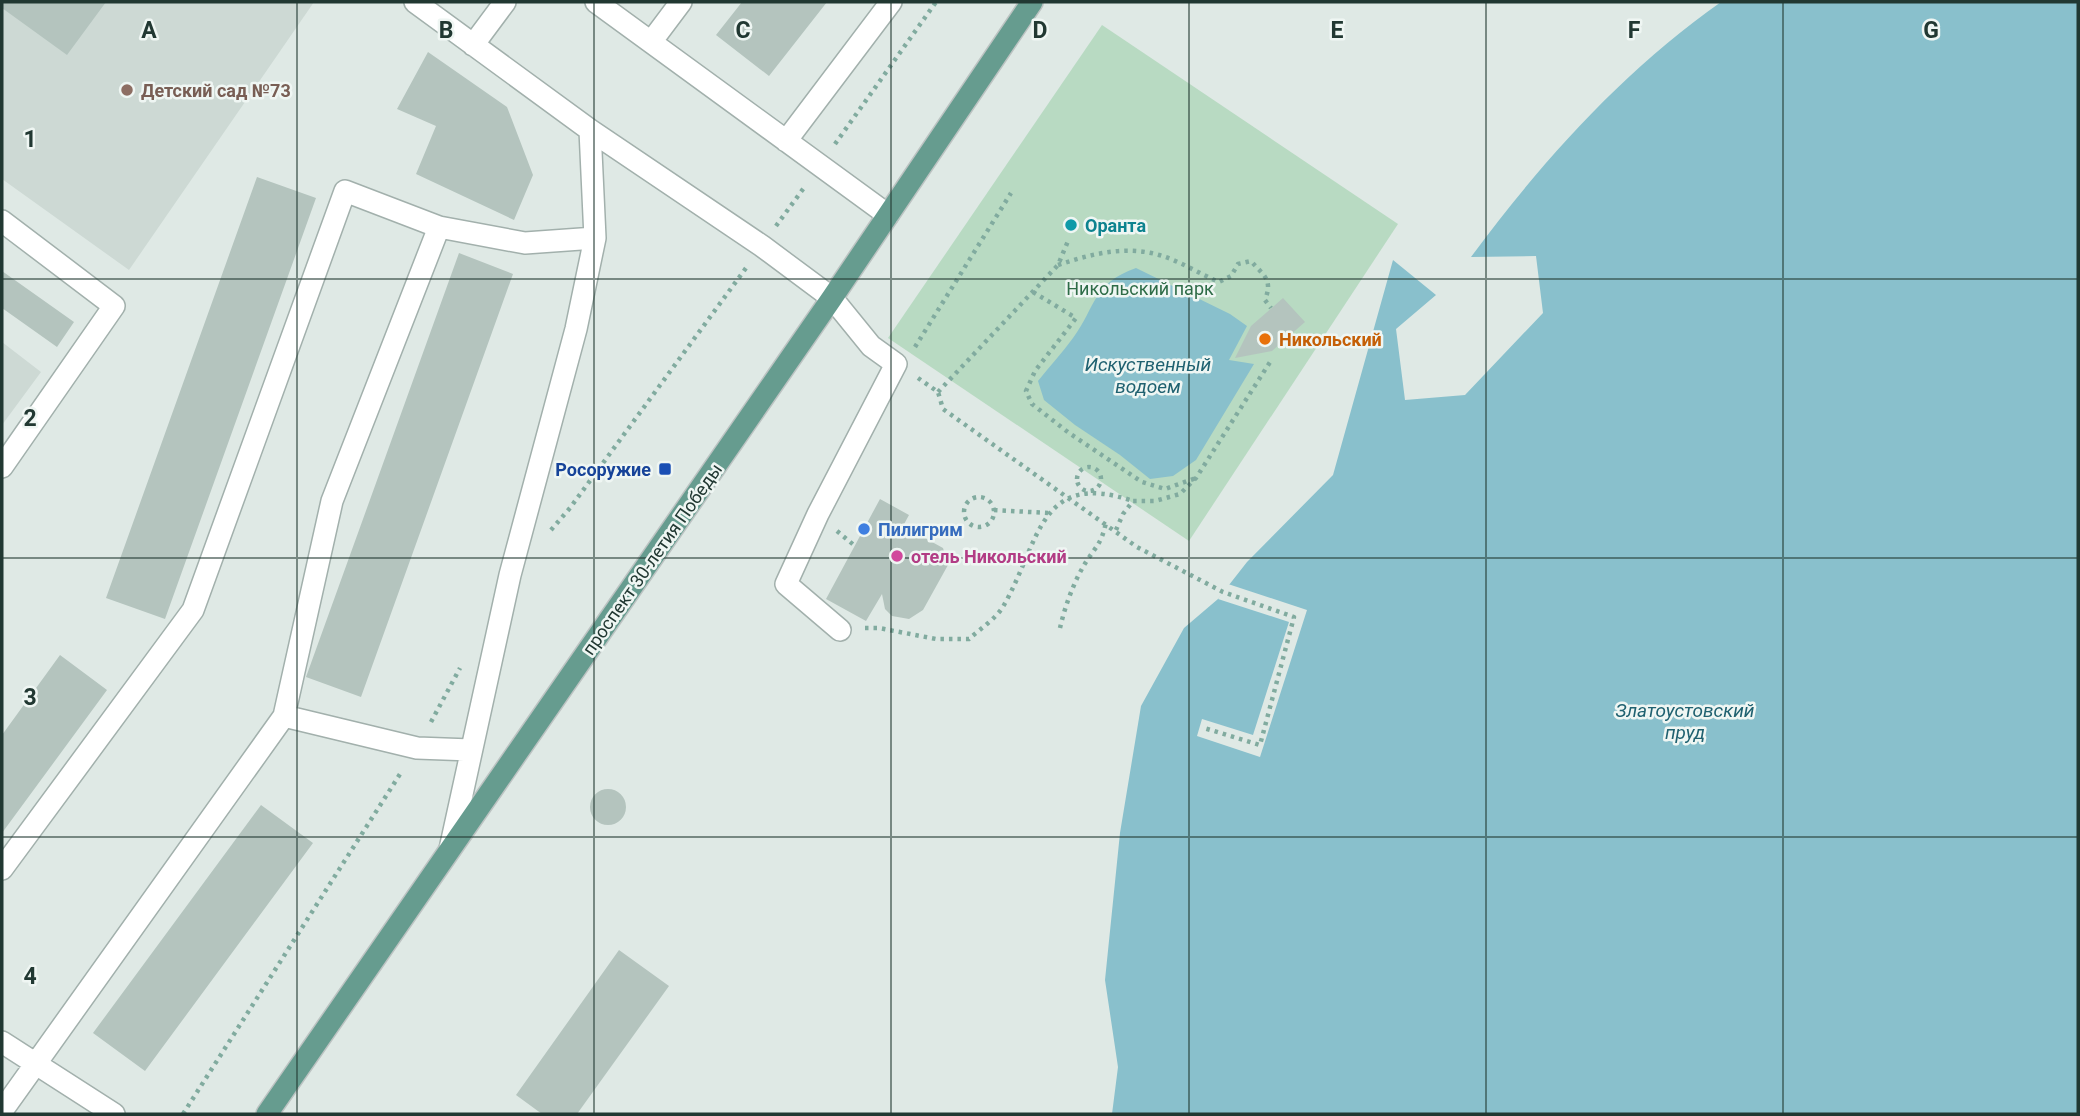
<svg xmlns="http://www.w3.org/2000/svg" width="2080" height="1116" font-family="Roboto,sans-serif">
<style>
.built{fill:#cdd9d4}
.green{fill:#b8dac2}
.water{fill:#89c0cc}
.pier{fill:#dfe9e5}
.building{fill:#b4c4be}
.lines{fill:none;stroke-linecap:round;stroke-linejoin:round}
.minor-casing{stroke:#a2b0ac;stroke-width:24}
.major-casing{stroke:#bcc3c2;stroke-width:24}
.path{stroke:#81ab9f;stroke-width:4.5;stroke-dasharray:3.5 5;stroke-linecap:butt}
.minor{stroke:#fff;stroke-width:21}
.major{stroke:#669c8f;stroke-width:21}
.grid{fill:none;stroke:#213832;stroke-width:2;stroke-opacity:0.55}
.education-dot{fill:#8d6e63;stroke:#eff6f3;stroke-width:2.5}
.culture-dot{fill:#0f9aa8;stroke:#eff6f3;stroke-width:2.5}
.food-dot{fill:#e8710a;stroke:#eff6f3;stroke-width:2.5}
.transit-dot{fill:#1a4fb4;stroke:#eff6f3;stroke-width:2.5}
.shop-dot{fill:#3f7fe0;stroke:#eff6f3;stroke-width:2.5}
.hotel-dot{fill:#d1479c;stroke:#eff6f3;stroke-width:2.5}
.labels{text-anchor:middle;dominant-baseline:central;stroke-width:5;stroke-linejoin:round;paint-order:stroke}
.education-label{font-size:18px;font-weight:bold;fill:#785e54;stroke:#eff6f3;text-anchor:start}
.culture-label{font-size:18px;font-weight:bold;fill:#0d838f;stroke:#eff6f3;text-anchor:start}
.park-label{font-size:18px;fill:#2e6c47;stroke:#eff6f3}
.food-label{font-size:18px;font-weight:bold;fill:#c56008;stroke:#eff6f3;text-anchor:start}
.transit-label{font-size:18px;font-weight:bold;fill:#164399;stroke:#eff6f3;text-anchor:end}
.shop-label{font-size:18px;font-weight:bold;fill:#366cbe;stroke:#eff6f3;text-anchor:start}
.hotel-label{font-size:18px;font-weight:bold;fill:#b23c85;stroke:#eff6f3;text-anchor:start}
.street-label{font-size:18px;fill:#213832;stroke:#eff6f3}
.water-label{font-size:19px;font-style:italic;fill:#1f6170;stroke:#eff6f3}
.grid-label{font-size:23px;text-anchor:middle;font-weight:bold;fill:#213832;stroke:#eff6f3;stroke-width:5;stroke-linejoin:round;paint-order:stroke}
</style>
<rect width="100%" height="100%" fill="#dfe9e5"/>
<path class="built" d="M2 2H314L129 270 2 179Z
M2 342 41 372 2 425Z"/>
<path class="green" d="M1102 25 1398 224 1189 541 888 338Z"/>
<path class="water" d="M1721 2H2078V1114H1112L1118 1067 1105 980 1120 833 1141 706 1184 628 1218 599 1247 562 1333 475 1393 260 1436 295 1396 329 1405 400 1465 395 1543 313 1536 256 1471 257C1542 161 1623 71 1721 2Z
M1136 268 1230 314 1247 326 1229 360 1254 364 1196 460 1173 476 1150 479 1120 455 1075 425 1044 400 1038 381C1050 366 1062 353 1073 338 1097 305 1092 284 1136 268Z"/>
<path class="pier" d="M1228 584 1307 610 1260 757 1197 736 1202 719 1253 735 1289 622 1218 599Z"/>
<path class="building" d="M2 2H106L67 55 2 8Z
M742 2H827L769 76 716 35Z
M428 52 507 107 533 175 514 220 416 174 436 126 397 109Z
M257 177 316 198 165 619 106 598Z
M459 253 513 274 361 697 306 677Z
M2 271 74 322 57 347 2 308Z
M1283 298 1305 322 1272 351 1235 358 1251 326Z
M880 499 909 515 903 526 943 548 948 565 923 610 909 619 892 616 885 609 882 594 866 621 826 599Z
M60 655 107 690 2 833V735Z
M590 807a18 18 0 1 1 36 0a18 18 0 1 1-36 0Z
M261 805 313 843 145 1071 93 1033Z
M619 950 669 986 577 1114H542L516 1095Z"/>
<g class="lines">
<g class="minor-casing">
<path id="minor" d="M415 2 590 130 762 246 832 298 871 346 896 364 818 514 786 584 840 630
M596 2 888 215
M651 42 681 2
M473 45 505 2
M786 141 891 2
M2 221 114 306 2 467
M284 716 417 748 471 750
M450 849 510 575 576 329 595 238 590 130
M2 869 193 610 345 191 439 227
M2 1042 114 1114
M2 1111 284 716 332 501 439 227 525 243 595 238"/>
</g>
<g class="major-casing">
<path id="major" d="M267 1114 832 298 1032 2"/>
</g>
<path class="path" d="M835 144 936 2
M776 226 806 185
M1058 265C1091 254 1125 245 1159 255 1180 261 1200 274 1219 282L1231 276 1238 264 1251 261C1264 276 1273 279 1265 300L1271 308
M1033 292 1076 318 1035 371 1026 391 1032 404 1069 433 1142 482 1165 489 1196 478
M915 347 1011 193
M918 378 938 392 943 409 1137 547 1223 592 1294 617 1260 745 1204 728
M938 392 1058 265 1068 241
M1077 479a12 12 0 1 1 24 0a12 12 0 1 1-24 0Z
M964 512a15 15 0 1 1 30 0a15 15 0 1 1-30 0Z
M994 510 1048 513
M551 530 570 508 746 268
M1116 530 1123 514 1133 501H1155L1180 494 1196 478 1272 359
M837 531 855 546
M865 628H879L936 639H969C980 629 997 618 1004 605 1040 542 1039 469 1133 501
M1060 628C1065 606 1074 581 1086 562 1097 545 1101 544 1106 523
M431 722 460 668
M183 1114 402 771"/>
<use href="#minor" class="minor"/>
<use href="#major" class="major"/>
</g>
<path class="grid" d="M297 2V1114M594 2V1114M891 2V1114M1189 2V1114M1486 2V1114M1783 2V1114M2 279H2078M2 558H2078M2 837H2078"/>
<circle class="education-dot" cx="127" cy="90" r="7"/>
<circle class="culture-dot" cx="1071" cy="225" r="7"/>
<circle class="food-dot" cx="1265" cy="339" r="7"/>
<rect class="transit-dot" x="658" y="462" width="14" height="14" rx="3.5"/>
<circle class="shop-dot" cx="864" cy="529" r="7"/>
<circle class="hotel-dot" cx="897" cy="556" r="7"/>
<g class="labels">
<g class="education-label">
<text x="141" y="90">Детский сад №73</text>
</g>
<g class="culture-label">
<text x="1085" y="225">Оранта</text>
</g>
<g class="park-label">
<text x="1140" y="288">Никольский парк</text>
</g>
<g class="food-label">
<text x="1279" y="339">Никольский</text>
</g>
<g class="transit-label">
<text x="651" y="469">Росоружие</text>
</g>
<g class="shop-label">
<text x="878" y="529">Пилигрим</text>
</g>
<g class="hotel-label">
<text x="911" y="556">отель Никольский</text>
</g>
<g class="street-label">
<text transform="translate(652 559) rotate(-55)">проспект 30-летия Победы</text>
</g>
<g class="water-label">
<text x="1148" y="364">Искуственный<tspan x="1148" dy="22">водоем</tspan></text>
<text x="1685" y="710">Златоустовский<tspan x="1685" dy="22">пруд</tspan></text>
</g>
</g>
<g class="grid-label">
<text x="149" y="38">A</text>
<text x="446" y="38">B</text>
<text x="743" y="38">C</text>
<text x="1040" y="38">D</text>
<text x="1337" y="38">E</text>
<text x="1634" y="38">F</text>
<text x="1931" y="38">G</text>
<text x="30" y="147">1</text>
<text x="30" y="426">2</text>
<text x="30" y="705">3</text>
<text x="30" y="984">4</text>
</g>
<rect width="2080" height="1116" fill="none" stroke="#213832" stroke-width="7"/>
</svg>
